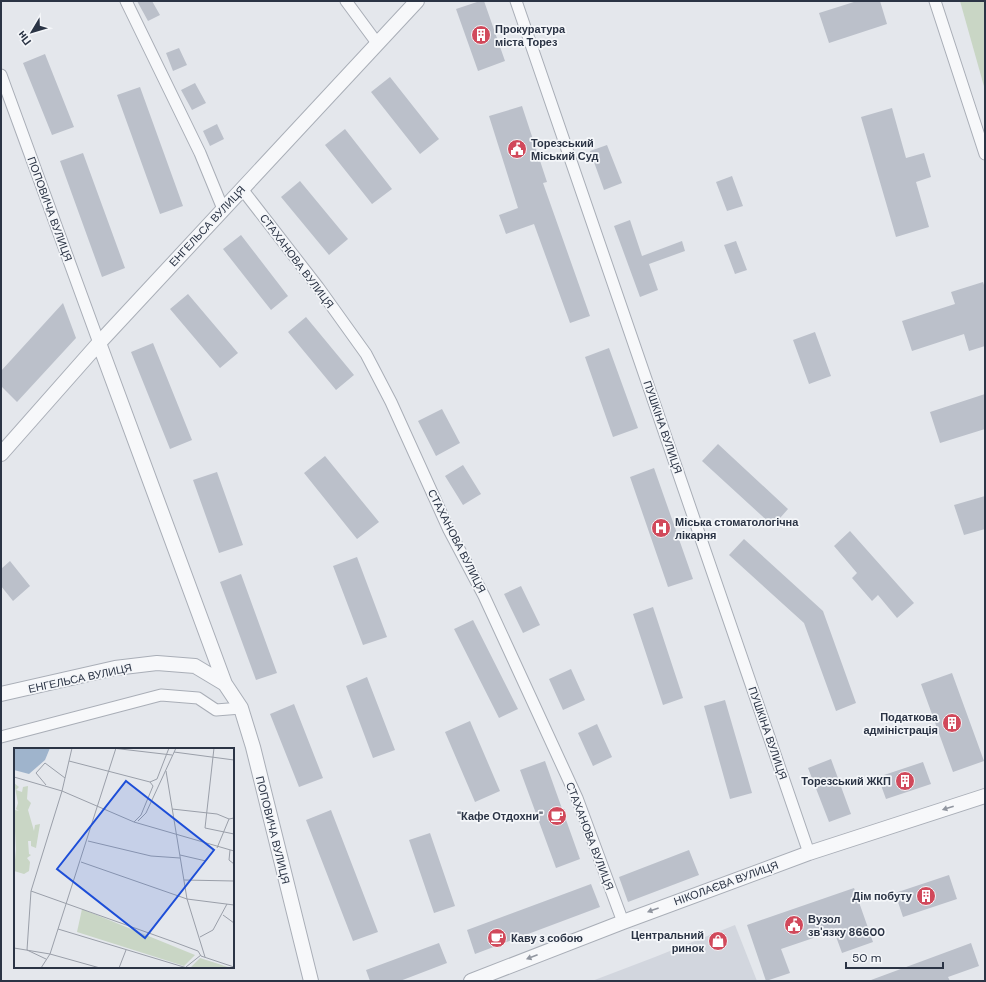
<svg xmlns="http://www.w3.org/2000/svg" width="986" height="982" font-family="'DM Sans',sans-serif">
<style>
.built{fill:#d2d6de}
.green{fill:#c9d6c5}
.building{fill:#bbc0ca}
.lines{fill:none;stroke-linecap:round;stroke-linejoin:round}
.minor-casing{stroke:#a9aeb7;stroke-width:13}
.tertiary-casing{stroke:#a9aeb7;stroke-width:16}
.minor{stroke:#f7f8fa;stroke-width:11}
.tertiary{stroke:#f7f8fa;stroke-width:14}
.oneway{fill:#9196a0}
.labels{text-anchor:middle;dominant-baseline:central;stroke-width:3.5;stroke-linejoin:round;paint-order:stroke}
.poi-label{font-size:11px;font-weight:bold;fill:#2b3445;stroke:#f4f6f9;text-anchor:start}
.street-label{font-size:11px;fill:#2b3445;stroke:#f4f6f9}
.inset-road{fill:none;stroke:#9a9fa9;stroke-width:1}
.view{fill:#1d4ed8;fill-opacity:0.15;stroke:#1d4ed8;stroke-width:2}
.inset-edge{fill:none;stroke:#2b3445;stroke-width:2}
</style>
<rect width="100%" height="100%" fill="#e4e7ec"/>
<path class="built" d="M735 925 757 981H592L655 957Z"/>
<path class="green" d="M960 1H985V90Z"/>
<path class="building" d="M137 1H152L160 15 148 21Z
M480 1H484L505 61 478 71 456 9Z
M857 1H880L887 24 829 43 819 13Z
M179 48 187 65 173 71 166 53Z
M45 54 74 127 52 135 23 63Z
M390 77 439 139 420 154 371 92Z
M195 83 206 103 192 110 181 90Z
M140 87 183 206 160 214 117 95Z
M522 106 547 182 543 183 590 316 570 323 534 224 506 234 499 215 518 208 489 116Z
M892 108 906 158 924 153 931 177 916 182 929 227 896 237 861 117Z
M217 124 224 139 210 146 203 131Z
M345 129 392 189 372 204 325 145Z
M607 145 622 183 604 190 590 151Z
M83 153 125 268 102 277 60 161Z
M732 176 743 206 727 211 716 182Z
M300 181 348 239 329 255 281 197Z
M630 220 642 256 682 241 685 251 649 264 658 290 640 297 614 226Z
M241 235 288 296 271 310 223 249Z
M736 241 747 270 735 274 724 245Z
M983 282 985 288V346L969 351 964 334 912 351 902 321 955 304 951 292Z
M188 294 238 353 220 368 170 309Z
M63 303 76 338 17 402 1 386V371Z
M306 317 354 375 336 390 288 332Z
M815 332 831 376 809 384 793 340Z
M153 343 192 440 170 449 131 352Z
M609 348 638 428 613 437 585 357Z
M985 394V429L940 443 930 412Z
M442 409 460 443 436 456 418 421Z
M718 444 788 509 773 526 702 461Z
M325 456 379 522 357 539 304 473Z
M463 465 481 494 463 505 445 476Z
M654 468 693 579 668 587 630 477Z
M217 472 243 545 219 553 193 480Z
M985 496V529L964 535 954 505Z
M850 531 914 603 897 618 878 595 872 601 852 578 857 573 834 546Z
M744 539 823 611 856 703 836 711 804 623 729 555Z
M357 557 387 637 363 645 333 566Z
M10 561 30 586 13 601 1 586V569Z
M241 574 277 673 256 680 220 582Z
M521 586 540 625 523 633 504 594Z
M653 607 683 698 663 705 633 614Z
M473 620 518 709 499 718 454 629Z
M571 669 585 700 563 710 549 679Z
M952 673 984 761 953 772 921 684Z
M367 677 395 750 373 758 346 686Z
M725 700 752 793 730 799 704 706Z
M294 704 323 778 299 787 270 714Z
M470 721 500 791 475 802 445 732Z
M597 724 612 757 593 766 578 733Z
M831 759 851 814 829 822 808 768Z
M545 761 580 859 556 868 520 770Z
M923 762 931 784 886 799 878 777Z
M331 810 378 932 353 941 306 820Z
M430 833 455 906 434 913 409 840Z
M689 850 699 875 628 902 619 877Z
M949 875 957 899 903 917 895 893Z
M591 884 600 907 475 954 467 930Z
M854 888 873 942 842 953 834 931 781 949 790 973 766 981 747 925Z
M439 943 447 963 400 981H370L366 970Z
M971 943 979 966 948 977 950 981H872L871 980Z"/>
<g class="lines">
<g class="minor-casing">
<path id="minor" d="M126 1 200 153 223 209
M346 1 377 43
M516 1 809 853
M935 1 985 154
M1 75 99 343
M242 189 318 287 366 354 391 402 449 530 484 596 577 798 623 922
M1 737 161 695 198 698 216 710 241 708"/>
</g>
<g class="tertiary-casing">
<path id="tertiary" d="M99 343 225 684 241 708 253 747 311 981
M1 454 99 343 417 1
M1 694 115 668 157 663 195 666 225 684
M471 981 623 922 809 853 985 796"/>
</g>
<use href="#minor" class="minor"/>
<use href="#tertiary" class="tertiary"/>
</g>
<defs><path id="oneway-solid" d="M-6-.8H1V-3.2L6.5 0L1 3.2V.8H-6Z"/></defs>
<g class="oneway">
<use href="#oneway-solid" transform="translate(948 808) rotate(162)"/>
<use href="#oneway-solid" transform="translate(653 910) rotate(160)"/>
<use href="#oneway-solid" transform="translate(532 957) rotate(159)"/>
</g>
<defs>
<g id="building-disc" transform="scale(1)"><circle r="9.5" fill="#d1495b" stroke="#f4f6f9"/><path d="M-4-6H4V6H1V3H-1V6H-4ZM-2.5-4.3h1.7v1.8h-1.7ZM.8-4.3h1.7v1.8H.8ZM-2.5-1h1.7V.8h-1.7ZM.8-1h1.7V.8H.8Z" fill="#fff"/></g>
<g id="civic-disc" transform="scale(1)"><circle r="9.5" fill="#d1495b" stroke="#f4f6f9"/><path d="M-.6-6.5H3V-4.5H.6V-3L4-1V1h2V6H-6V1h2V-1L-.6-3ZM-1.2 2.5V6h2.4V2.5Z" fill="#fff"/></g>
<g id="hospital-disc" transform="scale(1)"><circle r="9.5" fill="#d1495b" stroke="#f4f6f9"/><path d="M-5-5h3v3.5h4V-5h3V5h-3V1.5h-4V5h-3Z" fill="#fff"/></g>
<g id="cafe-disc" transform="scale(1)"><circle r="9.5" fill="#d1495b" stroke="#f4f6f9"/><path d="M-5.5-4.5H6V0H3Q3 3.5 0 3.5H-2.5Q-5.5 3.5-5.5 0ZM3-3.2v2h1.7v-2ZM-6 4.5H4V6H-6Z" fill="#fff"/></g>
<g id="shop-disc" transform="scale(1)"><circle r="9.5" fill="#d1495b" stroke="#f4f6f9"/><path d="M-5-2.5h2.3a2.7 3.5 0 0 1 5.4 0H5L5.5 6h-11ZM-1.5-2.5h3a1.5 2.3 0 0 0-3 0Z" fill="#fff"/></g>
</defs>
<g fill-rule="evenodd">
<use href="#building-disc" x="481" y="35"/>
<use href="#civic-disc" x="517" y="149"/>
<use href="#hospital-disc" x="661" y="528"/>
<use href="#building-disc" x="952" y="723"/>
<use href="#building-disc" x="905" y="781"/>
<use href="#cafe-disc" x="557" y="816"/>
<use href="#building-disc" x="926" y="896"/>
<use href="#civic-disc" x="794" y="925"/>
<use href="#cafe-disc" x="497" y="938"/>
<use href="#shop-disc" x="718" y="941"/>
</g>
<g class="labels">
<g class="poi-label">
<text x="495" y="29">Прокуратура<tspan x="495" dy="13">міста Торез</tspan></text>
<text x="531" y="143">Торезський<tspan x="531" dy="13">Міський Суд</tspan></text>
<text x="675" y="522">Міська стоматологічна<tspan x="675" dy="13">лікарня</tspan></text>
<text x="938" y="717" text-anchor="end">Податкова<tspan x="938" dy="13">адміністрація</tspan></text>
<text x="891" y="781" text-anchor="end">Торезський ЖКП</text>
<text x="543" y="816" text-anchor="end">"Кафе Отдохни"</text>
<text x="912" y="896" text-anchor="end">Дім побуту</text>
<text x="808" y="919">Вузол<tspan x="808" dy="13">зв'язку 86600</tspan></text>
<text x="704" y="935" text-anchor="end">Центральний<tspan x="704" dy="13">ринок</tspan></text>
<text x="511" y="938">Каву з собою</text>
</g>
<g class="street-label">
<text transform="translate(50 209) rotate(70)">ПОПОВИЧА ВУЛИЦЯ</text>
<text transform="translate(207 226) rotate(-47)">ЕНГЕЛЬСА ВУЛИЦЯ</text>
<text transform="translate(297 261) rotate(53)">СТАХАНОВА ВУЛИЦЯ</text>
<text transform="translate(663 427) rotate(71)">ПУШКІНА ВУЛИЦЯ</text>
<text transform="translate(457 541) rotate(63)">СТАХАНОВА ВУЛИЦЯ</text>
<text transform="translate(80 678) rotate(-12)">ЕНГЕЛЬСА ВУЛИЦЯ</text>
<text transform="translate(768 733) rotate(71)">ПУШКІНА ВУЛИЦЯ</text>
<text transform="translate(273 830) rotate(76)">ПОПОВИЧА ВУЛИЦЯ</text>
<text transform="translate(590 836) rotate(69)">СТАХАНОВА ВУЛИЦЯ</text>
<text transform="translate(726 883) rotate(-20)">НІКОЛАЄВА ВУЛИЦЯ</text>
</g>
</g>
<g transform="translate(14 748)">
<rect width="220" height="220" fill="#e4e7ec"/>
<path d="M0 35 5 39 2 42 8 44 9 39 14 38 13 51 17 55 14 62 20 83 21 77 26 76 22 100 17 98V93H14L15 106 17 107 13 110 16 114 15 123 10 126 0 123 2 101 0 66 1 62 5 63 2 61 4 55ZM68 161 181 207 170 218 63 184ZM186 210 214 219V220L177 219Z" fill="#c9d6c5"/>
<path d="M0 0H36L31 12 15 26 0 22Z" fill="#9fb4cc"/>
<path class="inset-road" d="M98 0 158 7M200 0 191 80 220 86M160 4 220 12M55 13 136 34 143 31 155 0M152 23 173 151 191 209M0 29 48 43 120 74 220 103M32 37 22 25 31 15 51 30M158 61 203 66 215 71M124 73 132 65 162 0M120 74 127 67 139 38 136 34M74 93 137 108 166 110M203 100 215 71 220 70M216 102 215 112 220 116M166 107 192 113M67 114 173 151 220 157M170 132 220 133M17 143 160 194 184 203 187 208 220 219M209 167 220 175M44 181 173 220M186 189 199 182 213 156M0 200 36 206 86 220M32 211 13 202 17 143 48 43 58 0M172 219 187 207M27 220 36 206 102 0M105 220 112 202"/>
<path class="view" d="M112 33 200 102 131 190 43 121Z"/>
<rect width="220" height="220" class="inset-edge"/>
</g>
<rect width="986" height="982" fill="none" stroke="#2b3445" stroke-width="4"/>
<g transform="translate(32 32) rotate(232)" stroke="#f4f6f9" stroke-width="3" paint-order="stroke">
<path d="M0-3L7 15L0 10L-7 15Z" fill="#2b3445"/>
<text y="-6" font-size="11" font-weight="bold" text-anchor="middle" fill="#2b3445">Пн</text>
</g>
<path d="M846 962v6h97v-6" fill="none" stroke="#2b3445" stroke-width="2"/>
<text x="852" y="962" font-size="12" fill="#2b3445" stroke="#f4f6f9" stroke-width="3" paint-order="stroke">50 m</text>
</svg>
